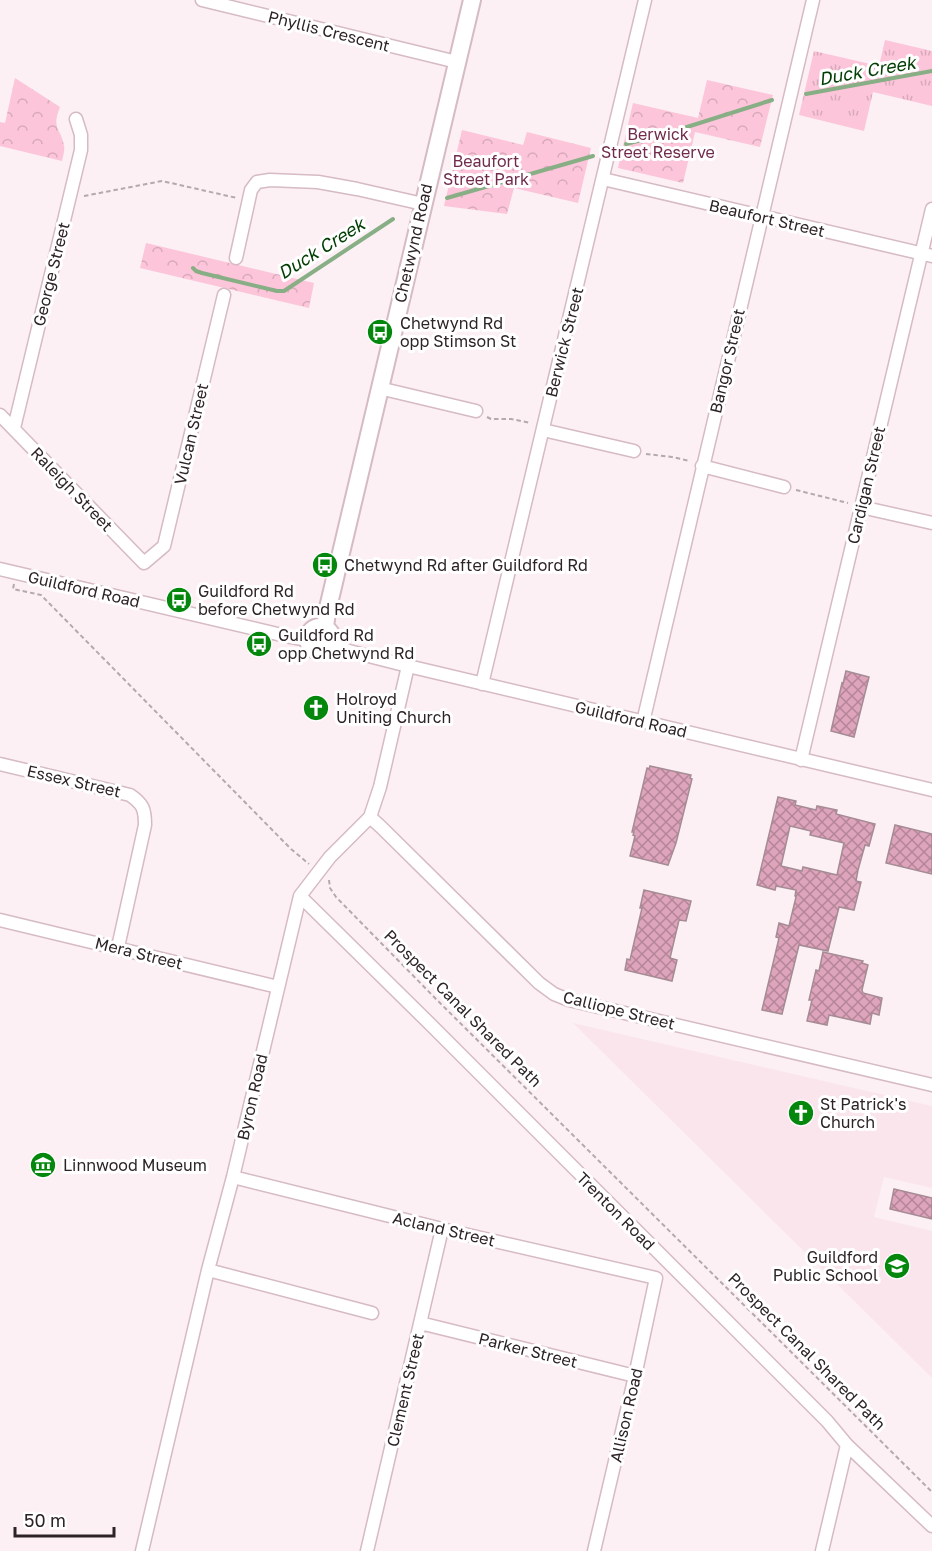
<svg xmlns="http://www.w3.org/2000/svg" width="932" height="1551" font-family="'Golos Text',sans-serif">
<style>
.built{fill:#fbe5ed}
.grass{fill:url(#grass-tufts)}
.park{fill:url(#park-crowns)}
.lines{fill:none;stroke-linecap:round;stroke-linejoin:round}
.stream{stroke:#87ae84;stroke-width:4}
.building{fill:url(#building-cross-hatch);stroke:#a58b94;stroke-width:1.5;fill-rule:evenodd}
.street-casing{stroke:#d6bac4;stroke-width:15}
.secondary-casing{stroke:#d6bac4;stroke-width:20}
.path{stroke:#b4a9ad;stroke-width:2;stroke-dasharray:4.5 3;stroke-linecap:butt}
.street{stroke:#fff;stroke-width:12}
.secondary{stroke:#fff;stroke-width:16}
.labels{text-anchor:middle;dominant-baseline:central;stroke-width:6;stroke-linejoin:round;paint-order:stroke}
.street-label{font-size:16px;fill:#2d2327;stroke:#fff}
.park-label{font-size:16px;fill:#702b4b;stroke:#fff}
.poi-label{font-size:16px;fill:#2d2327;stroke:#fff;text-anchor:start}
.water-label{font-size:18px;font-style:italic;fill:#013d02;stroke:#fff}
</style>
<defs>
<pattern id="grass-tufts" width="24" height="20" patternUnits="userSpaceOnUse" patternTransform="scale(1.5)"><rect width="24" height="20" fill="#fcc5d9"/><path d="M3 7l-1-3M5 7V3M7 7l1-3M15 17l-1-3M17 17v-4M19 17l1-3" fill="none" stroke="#d8a9ba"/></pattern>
<pattern id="park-crowns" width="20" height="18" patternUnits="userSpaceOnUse" patternTransform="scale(1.5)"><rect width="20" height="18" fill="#fcc5d9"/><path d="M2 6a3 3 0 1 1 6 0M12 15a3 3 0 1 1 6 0" fill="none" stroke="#d8a9ba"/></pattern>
<pattern id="building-cross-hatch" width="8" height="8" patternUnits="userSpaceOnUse" patternTransform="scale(1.5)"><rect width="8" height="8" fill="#dea4bb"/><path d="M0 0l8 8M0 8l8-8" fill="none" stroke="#b48598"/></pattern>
</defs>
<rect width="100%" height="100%" fill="#fcf0f4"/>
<path class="built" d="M573 1023 932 1106V1188L884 1177 874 1217 932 1231V1378Z"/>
<path class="grass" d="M885 40 932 51V106L873 92 864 131 799 115 814 51 879 66Z"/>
<path class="park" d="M15 78 60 107C51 130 61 127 64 146 65 151 63 156 62 161L0 146V122L5 123Z
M707 80 773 95 760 147 695 132 683 183 618 168 633 103 698 118Z
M462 130 523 145 527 132 591 148 578 203 514 188 507 214 444 206Z
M146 243 314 283 309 308 140 268Z"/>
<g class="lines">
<path class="stream" d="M806 94 932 71
M626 144 668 133 772 100
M447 198 593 156
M193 268 196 271 202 273 277 291H284L393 219"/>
</g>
<path class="building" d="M846 671 869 677 854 737 831 731 842 683 843 684Z
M650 766 691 775 690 778 692 779 676 843 668 865 630 856 635 836 633 835 634 832H632L647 768 649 769Z
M778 797 796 801 795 805 816 810 817 806 837 810 836 814 875 824 869 846 865 845 858 870 856 881 861 882 854 910 839 907 828 951 799 945 782 1014 762 1010 779 938 776 937 779 923 789 926 796 897 795 896 796 890 776 886 775 890 757 885ZM790 826 811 831 810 835 844 843 837 875 803 867 802 871 781 866Z
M895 825 932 834V874L886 863Z
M644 890 691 901 686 921 679 920 670 958 677 960 672 981 625 970 627 959 630 960 642 908H640Z
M823 952 863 961 862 963 868 965 862 990 863 993 882 998 879 1015 872 1013 870 1024 829 1015 827 1025 807 1021 812 1000H809L816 970 819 971Z
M894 1189 932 1198V1219L890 1209Z"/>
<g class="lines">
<g class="street-casing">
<path id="street" d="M202 0 457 62
M603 179 932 256
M236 258 251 190 257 182 270 180 318 182 357 189 423 204
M379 388 476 411
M0 415 144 563 164 546 224 295
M14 428 81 150V135L76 119
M543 430 634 451
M702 466 784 487
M861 507 932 523
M0 569 286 636 308 640
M332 644 349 651 408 666 932 790
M482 684 645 0
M643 722 813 0
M801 760 932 209
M0 764 130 795C143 804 145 809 145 825L118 947
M370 817 381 827 539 983 554 994 569 1000 932 1085
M300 896 428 1022 827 1421 847 1445 932 1526
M0 920 278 987
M233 1177 442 1229 656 1278
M208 1270 372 1313
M420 1323 635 1376
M142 1551 208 1270 233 1177 300 896 330 857 370 817 380 787 408 666
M367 1551 442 1229
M594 1551 635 1376 656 1278
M822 1551 847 1445"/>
</g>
<g class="secondary-casing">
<path id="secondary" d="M308 639a12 12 0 1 1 24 0a12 12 0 1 1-24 0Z
M325 627 327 612 472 0"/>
</g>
<path class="path" d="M84 196 162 181 237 198
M487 417 491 419H511L531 423
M646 454 672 457 690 461
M796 490 848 503
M14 584 13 589 41 595 291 849 309 864
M329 880 330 888 336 897 437 1000 932 1492"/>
<use href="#street" class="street"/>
<use href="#secondary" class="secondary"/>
</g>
<defs>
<g id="bus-disc" transform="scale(1.35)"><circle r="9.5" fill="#04870c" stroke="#fff"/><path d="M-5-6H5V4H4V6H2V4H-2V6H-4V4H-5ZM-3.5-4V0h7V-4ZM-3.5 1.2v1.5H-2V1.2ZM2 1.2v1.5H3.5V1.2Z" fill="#fff"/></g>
<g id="church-disc" transform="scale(1.35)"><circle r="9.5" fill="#04870c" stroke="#fff"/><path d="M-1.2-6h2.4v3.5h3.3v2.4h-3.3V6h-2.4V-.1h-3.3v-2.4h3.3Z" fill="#fff"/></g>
<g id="museum-disc" transform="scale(1.35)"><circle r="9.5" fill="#04870c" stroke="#fff"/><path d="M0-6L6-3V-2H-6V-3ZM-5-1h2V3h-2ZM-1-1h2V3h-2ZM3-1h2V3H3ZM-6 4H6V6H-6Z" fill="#fff"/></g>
<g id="school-disc" transform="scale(1.35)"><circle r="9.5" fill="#04870c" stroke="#fff"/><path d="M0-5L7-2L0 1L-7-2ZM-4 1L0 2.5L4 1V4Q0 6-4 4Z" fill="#fff"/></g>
</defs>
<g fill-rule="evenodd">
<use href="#bus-disc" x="380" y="332"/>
<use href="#bus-disc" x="325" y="565"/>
<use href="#bus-disc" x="179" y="600"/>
<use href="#bus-disc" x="259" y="644"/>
<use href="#church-disc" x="316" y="708"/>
<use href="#church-disc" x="801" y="1113"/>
<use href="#museum-disc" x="43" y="1165"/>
<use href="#school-disc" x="897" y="1266"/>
</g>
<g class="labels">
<g class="street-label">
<text transform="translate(329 31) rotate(14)">Phyllis Crescent</text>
<text transform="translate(767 218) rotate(13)">Beaufort Street</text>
<text transform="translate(413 243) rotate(-77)">Chetwynd Road</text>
<text transform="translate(51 274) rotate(-76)">George Street</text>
<text transform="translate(564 342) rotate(-76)">Berwick Street</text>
<text transform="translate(727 361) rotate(-77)">Bangor Street</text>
<text transform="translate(191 434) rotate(-77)">Vulcan Street</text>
<text transform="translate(866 485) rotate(-77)">Cardigan Street</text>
<text transform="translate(72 489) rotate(46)">Raleigh Street</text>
<text transform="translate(84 589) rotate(13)">Guildford Road</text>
<text transform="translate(631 719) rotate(13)">Guildford Road</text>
<text transform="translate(74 781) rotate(13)">Essex Street</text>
<text transform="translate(139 953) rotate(14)">Mera Street</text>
<text transform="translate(463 1008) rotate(45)">Prospect Canal Shared Path</text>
<text transform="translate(619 1010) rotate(14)">Calliope Street</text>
<text transform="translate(252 1097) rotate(-77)">Byron Road</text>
<text transform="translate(616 1211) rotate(45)">Trenton Road</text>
<text transform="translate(444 1229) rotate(13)">Acland Street</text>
<text transform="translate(528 1350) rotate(14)">Parker Street</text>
<text transform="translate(807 1351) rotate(45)">Prospect Canal Shared Path</text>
<text transform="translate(405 1390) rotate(-77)">Clement Street</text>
<text transform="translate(626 1415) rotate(-77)">Allison Road</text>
</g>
<g class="park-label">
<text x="658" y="134">Berwick<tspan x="658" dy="18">Street Reserve</tspan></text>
<text x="486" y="161">Beaufort<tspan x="486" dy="18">Street Park</tspan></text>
</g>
<g class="poi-label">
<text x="400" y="323">Chetwynd Rd<tspan x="400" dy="18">opp Stimson St</tspan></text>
<text x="344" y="565">Chetwynd Rd after Guildford Rd</text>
<text x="198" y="591">Guildford Rd<tspan x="198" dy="18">before Chetwynd Rd</tspan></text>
<text x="278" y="635">Guildford Rd<tspan x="278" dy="18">opp Chetwynd Rd</tspan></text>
<text x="336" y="699">Holroyd<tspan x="336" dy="18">Uniting Church</tspan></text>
<text x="820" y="1104">St Patrick's<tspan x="820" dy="18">Church</tspan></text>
<text x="63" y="1165">Linnwood Museum</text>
<text x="878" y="1257" text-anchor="end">Guildford<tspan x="878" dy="18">Public School</tspan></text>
</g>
<g class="water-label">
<text transform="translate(867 70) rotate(-10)">Duck Creek</text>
<text transform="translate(321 248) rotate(-32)">Duck Creek</text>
</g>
</g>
<path d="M15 1527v9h99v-9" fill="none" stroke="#2d2327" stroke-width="3"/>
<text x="24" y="1527" font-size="18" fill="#2d2327" stroke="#ffffff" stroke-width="4.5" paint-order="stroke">50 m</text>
</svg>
